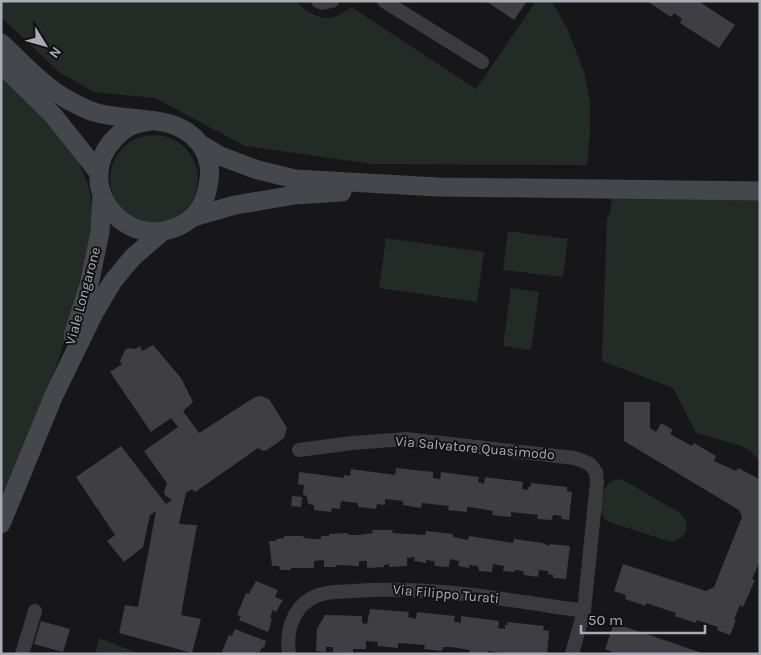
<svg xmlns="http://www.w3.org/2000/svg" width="761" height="655" font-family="Karla,sans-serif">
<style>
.green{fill:#232b26}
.building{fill:#3f3f43}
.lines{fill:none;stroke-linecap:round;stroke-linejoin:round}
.street{stroke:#3b3a3f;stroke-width:14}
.secondary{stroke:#46464d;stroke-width:19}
.labels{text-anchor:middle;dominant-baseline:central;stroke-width:4;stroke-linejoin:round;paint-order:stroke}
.street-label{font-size:14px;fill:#aaabb7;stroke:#121214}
</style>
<rect width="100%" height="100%" fill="#171719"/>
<path class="green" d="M1 1H295C315 18 329 26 351 7L476 89 536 1H551L567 28 584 72 590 102V130L587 165 372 164 245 146 155 98 94 92 59 72 1 17Z
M1 72C36 106 70 135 87 182 99 218 89 247 80 282 73 311 66 339 56 367 40 412 20 456 1 501Z
M110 179a44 44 0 1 1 88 0a44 44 0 1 1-88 0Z
M612 198 760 199V461L749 450 742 446 696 433 673 388 602 361 607 218 610 212Z
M508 231 568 239 563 277 503 270Z
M386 238 484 252 477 302 379 288Z
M511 288 539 292 531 350 503 346Z
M617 479 623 480 680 513C692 525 687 539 671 542L609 522C608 521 603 517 603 516 596 504 603 482 617 479Z
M99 638 140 654H95Z"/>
<path class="building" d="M486 1H527L514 20Z
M647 1H698L735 25 719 48 680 23 682 19 674 13 671 17Z
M153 345 181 378 193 402 183 411 199 433 255 397 261 396 269 399 287 428 284 438 267 450 263 451 258 448 195 492 192 489 186 493 179 524 197 525 181 615 201 619 192 653 119 633 125 605 138 607 156 511 150 515 143 547 124 562 107 541 115 535 76 477 121 446 166 504 172 500 165 495 164 492 167 483 144 451 178 427 171 418 151 432 110 372 122 364 120 361 125 350 128 348 135 349 140 346 142 351Z
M624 402H650V428L656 432 661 423 673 430 670 434 692 446 694 443 716 456 714 461 736 471 738 468 759 479 760 561 752 579 755 580 743 607 740 605 734 619 736 620 730 635 717 630 718 627 697 620 696 623 675 616 676 613 646 603V606L625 599 626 595 614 591 623 564 706 591 714 587 742 517 739 510 624 441Z
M396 468 433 472V478L440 479 441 472 479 477 478 482 484 484 485 477 523 482 522 489 528 490 529 486H531V483L567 487V491L572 492 569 520 561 519 562 516 553 515 552 520 537 519 538 515 511 512V517L492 515 493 511 475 508 467 507V512L448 510 449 506 422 503 421 508 403 505V501L385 499V505L377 504 376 509 358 507V503L341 501 340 509 332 508 331 512 314 510V505L308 504 307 497 303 494 304 485 298 484 299 472 344 478V475L350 476 351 469 395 475Z
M292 496 302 497 301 507 291 506Z
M372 530H392L393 533 425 535 426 531 453 534V537L468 540 469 536 513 543 514 539 543 543 549 546 550 544 570 546 566 579 553 578V575L548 574V571L539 570 538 577 524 575 523 571 515 570 514 572 503 571 504 566 493 564 492 572 479 571 478 566 469 565V568L458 566 459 561 450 559 449 567 435 566 434 561 426 560V563L414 561 415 557 407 558V566L389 567V564L384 565V567L367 568V561H359V566L336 565V567H324V560L314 561V568H291V570H280L279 566H272L269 541H277L276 539 284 538V536H303L304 538 314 539H321V536H329V534L348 533 349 535H359L373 533Z
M256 581 278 590 275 597 283 600 276 612 273 610 270 618 272 619 268 632 239 620 241 616 237 615 246 593 249 594Z
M370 609 409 612 408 617 416 619 417 612 455 616 454 622 461 623V616L499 621 498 628 505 629V625H508L507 622 544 626 543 630 549 631 547 654H513L488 651V654H469L470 650 451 647H443L442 651 424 649 425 645 398 643V648L377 646 378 642 366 641V649H353V653L333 652V647H326V652L316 651 317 629 325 615 362 616V623L367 624Z
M41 621 70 629 63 652 34 644Z
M614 623 702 653V654H617L605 649Z
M235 629 266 641 264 648 262 647 259 653 256 652 255 654H221L229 635 232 636Z"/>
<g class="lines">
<path class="street" d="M318 1 322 3 332 1
M384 1 482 62
M299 450 352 443 406 439 575 458 590 464 596 472 597 482 584 611 572 654
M22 654 35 611
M289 654C286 632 292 609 312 598 324 591 340 592 353 591 431 585 508 600 584 611"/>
<path class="secondary" d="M1 43C23 63 45 88 70 101 78 105 87 110 94 112 132 124 181 110 204 150 208 159 211 170 209 179 207 199 199 216 181 225 124 254 71 183 115 138 120 133 126 127 133 125 139 123 146 122 151 121
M1 64 53 115 99 173
M200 144 220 156 258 170 295 179 438 187 760 191
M193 217 235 205 295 195 342 192
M73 336 89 285 100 232 102 196
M1 524 54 395 94 313 113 281 133 257 162 232"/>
</g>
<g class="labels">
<g class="street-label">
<text transform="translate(83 296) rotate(-75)">Viale Longarone</text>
<text transform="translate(475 448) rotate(5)">Via Salvatore Quasimodo</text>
<text transform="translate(446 594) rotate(5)">Via Filippo Turati</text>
</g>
</g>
<rect width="761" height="655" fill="none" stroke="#aaabb7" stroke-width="5"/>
<g transform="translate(45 45) rotate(127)" stroke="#121214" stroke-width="4" paint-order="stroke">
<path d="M0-4L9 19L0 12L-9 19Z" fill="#aaabb7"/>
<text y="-8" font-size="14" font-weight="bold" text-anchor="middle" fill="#aaabb7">N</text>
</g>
<path d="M581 625v8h124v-8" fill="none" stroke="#aaabb7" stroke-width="2.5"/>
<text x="588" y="625" font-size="15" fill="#aaabb7" stroke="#121214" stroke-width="4" paint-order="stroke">50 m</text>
</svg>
